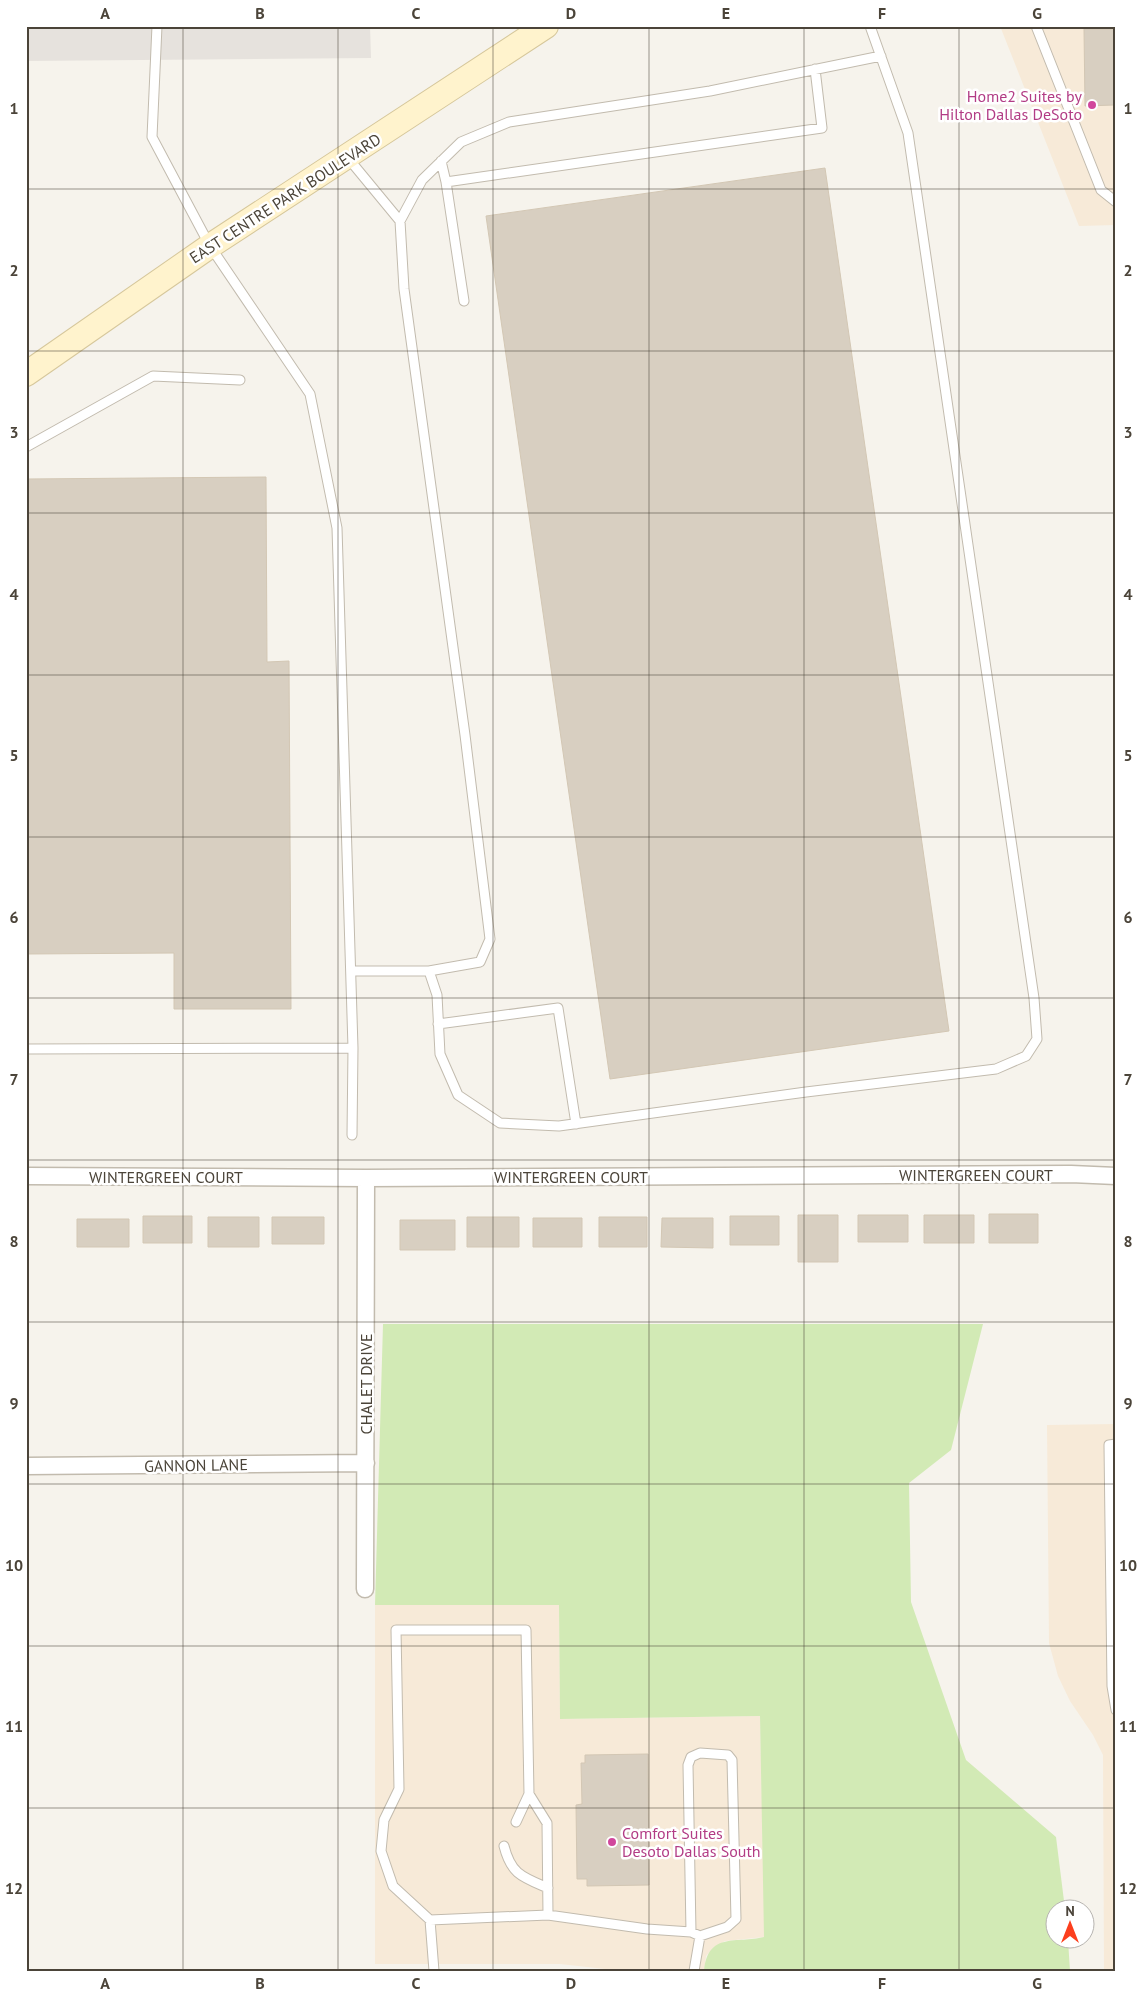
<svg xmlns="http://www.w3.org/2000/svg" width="1142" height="1997" font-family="'PT Sans',sans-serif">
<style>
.commercial{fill:#f7ead8}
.industrial{fill:#e6e2dd}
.green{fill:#d2eab5}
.building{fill:#d8cfc1;stroke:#d3c7b4}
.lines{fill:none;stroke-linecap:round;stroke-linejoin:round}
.lane-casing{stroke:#c2bbae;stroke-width:11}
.street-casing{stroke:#c2bbae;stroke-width:19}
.secondary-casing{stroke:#d6c79b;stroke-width:26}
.lane{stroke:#fff;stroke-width:9}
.street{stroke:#fff;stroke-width:16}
.secondary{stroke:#fff3cd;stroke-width:24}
.grid{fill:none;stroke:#4b4439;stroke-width:1;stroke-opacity:0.55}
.hotel-dot{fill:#d1479c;stroke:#fff;stroke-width:2}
.labels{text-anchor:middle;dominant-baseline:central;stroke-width:5;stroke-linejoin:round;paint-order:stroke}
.hotel-label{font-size:16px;fill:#b23c85;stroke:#fff;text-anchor:end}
.street-label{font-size:16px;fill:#4b4439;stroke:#fff}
.neatline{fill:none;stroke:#4b4439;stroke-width:2}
.grid-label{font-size:16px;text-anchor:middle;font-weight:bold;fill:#4b4439}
</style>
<rect width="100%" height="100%" fill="#f6f3ec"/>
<path class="commercial" d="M1000 26H1116V225L1079 226Z
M1116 1424V1971H1104L1103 1755 1093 1735 1070 1701 1058 1676 1049 1643 1047 1425Z
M375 1605H559L560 1719 760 1716 765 1937 725 1941 714 1947 706 1956 704 1971H623L560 1964H375Z"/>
<path class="industrial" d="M26 26H370L371 58 26 61Z"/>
<path class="green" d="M383 1324H983L951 1450 909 1483 911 1602 966 1760 1056 1837 1065 1909 1054 1910V1940H1068L1070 1971H704C708 1931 737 1944 764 1937L760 1716 560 1719 559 1605H375Z"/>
<path class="building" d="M1113 26H1116L1115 184 1114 105 1085 106 1084 29H1113Z
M825 168 949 1031 610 1079 486 216Z
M266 477 267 662 289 661 291 1009H174V953L26 954V479Z
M989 1214H1038V1243H989Z
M798 1215H838V1262H798Z
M858 1215H908V1242H858Z
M924 1215H974V1243H924Z
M143 1216H192V1243H143Z
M730 1216H779V1245H730Z
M208 1217H259V1247H208Z
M272 1217H324V1244H272Z
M467 1217H519V1247H467Z
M599 1217H647V1247H599Z
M533 1218H582V1247H533Z
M662 1218H713V1248L661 1247Z
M77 1219H129V1247H77Z
M400 1220H455V1250H400Z
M648 1754 649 1885 587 1886V1879H577L576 1805 582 1804 581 1763H585V1755Z"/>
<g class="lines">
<g class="lane-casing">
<path id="lane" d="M157 26 152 137 210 246 310 394 337 528 353 1048 352 1135
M1036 26 1101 190 1116 202
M348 158 400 221
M441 161 446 182 822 128 815 69
M446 182 464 301
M26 447 153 376 240 380
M351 971H429L480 962 490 939 465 735 404 289 400 221 422 180 461 142 509 122 710 91 881 56
M429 971 437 995 440 1054 458 1095 500 1123 559 1126 806 1092 996 1069 1026 1056 1037 1039 1034 998 908 133 870 26
M438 1024 558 1008 576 1124
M26 1049 353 1048
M1116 1444 1109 1445 1112 1686 1116 1710
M516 1822 529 1794
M504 1846C511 1874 522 1877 548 1888
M548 1915 647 1929 691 1932 700 1936 694 1971
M430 1920 548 1915 547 1823 529 1794 526 1630H396L399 1789 384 1820 381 1851 393 1886 430 1920 434 1971
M691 1932 688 1765 691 1757 700 1753 728 1755 732 1760 736 1919 727 1927 700 1936"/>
</g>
<g class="street-casing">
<path id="street" d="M26 1176 366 1178 1071 1174 1116 1176
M26 1466 366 1463
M365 1589 366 1178"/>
</g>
<g class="secondary-casing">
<path id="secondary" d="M26 374 210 246 546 26"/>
</g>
<use href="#lane" class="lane"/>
<use href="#street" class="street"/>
<use href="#secondary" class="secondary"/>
</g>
<path class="grid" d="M183 26V1971M338 26V1971M493 26V1971M649 26V1971M804 26V1971M959 26V1971M26 189H1116M26 351H1116M26 513H1116M26 675H1116M26 837H1116M26 998H1116M26 1160H1116M26 1322H1116M26 1484H1116M26 1646H1116M26 1808H1116"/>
<g class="hotel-dot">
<circle cx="1092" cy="105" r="5"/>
<circle cx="612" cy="1842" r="5"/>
</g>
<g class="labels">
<g class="hotel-label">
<text x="1082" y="96">Home2 Suites by<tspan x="1082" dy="18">Hilton Dallas DeSoto</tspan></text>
<text x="622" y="1833" text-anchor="start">Comfort Suites<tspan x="622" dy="18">Desoto Dallas South</tspan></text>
</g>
<g class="street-label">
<text transform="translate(285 198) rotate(-33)">EAST CENTRE PARK BOULEVARD</text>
<text x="976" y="1175">WINTERGREEN COURT</text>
<text x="166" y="1177">WINTERGREEN COURT</text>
<text x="571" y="1177">WINTERGREEN COURT</text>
<text transform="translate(366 1384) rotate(-90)">CHALET DRIVE</text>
<text transform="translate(196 1465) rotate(-1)">GANNON LANE</text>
</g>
</g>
<rect width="1142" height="1997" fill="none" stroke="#ffffff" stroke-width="55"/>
<g transform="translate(1070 1924)"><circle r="24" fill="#ffffff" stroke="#b7b4b0"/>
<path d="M0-4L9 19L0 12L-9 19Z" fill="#fc3f1d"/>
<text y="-8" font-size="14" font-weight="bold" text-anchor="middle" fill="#4b4439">N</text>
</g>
<rect x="28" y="28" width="1086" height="1942" class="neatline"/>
<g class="grid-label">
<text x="105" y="19">A</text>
<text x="260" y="19">B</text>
<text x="416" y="19">C</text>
<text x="571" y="19">D</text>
<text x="726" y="19">E</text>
<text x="882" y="19">F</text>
<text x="1037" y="19">G</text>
<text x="14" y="114">1</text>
<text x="1128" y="114">1</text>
<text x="14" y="276">2</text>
<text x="1128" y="276">2</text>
<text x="14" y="438">3</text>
<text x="1128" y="438">3</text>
<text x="14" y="600">4</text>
<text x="1128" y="600">4</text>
<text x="14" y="761">5</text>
<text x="1128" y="761">5</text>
<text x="14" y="923">6</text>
<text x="1128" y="923">6</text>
<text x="14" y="1085">7</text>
<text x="1128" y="1085">7</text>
<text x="14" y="1247">8</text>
<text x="1128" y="1247">8</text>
<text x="14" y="1409">9</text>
<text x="1128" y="1409">9</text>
<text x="14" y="1571">10</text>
<text x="1128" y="1571">10</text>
<text x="14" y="1732">11</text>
<text x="1128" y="1732">11</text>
<text x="14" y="1894">12</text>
<text x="1128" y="1894">12</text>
<text x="105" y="1989">A</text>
<text x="260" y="1989">B</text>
<text x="416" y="1989">C</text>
<text x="571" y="1989">D</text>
<text x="726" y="1989">E</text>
<text x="882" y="1989">F</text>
<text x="1037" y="1989">G</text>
</g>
</svg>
